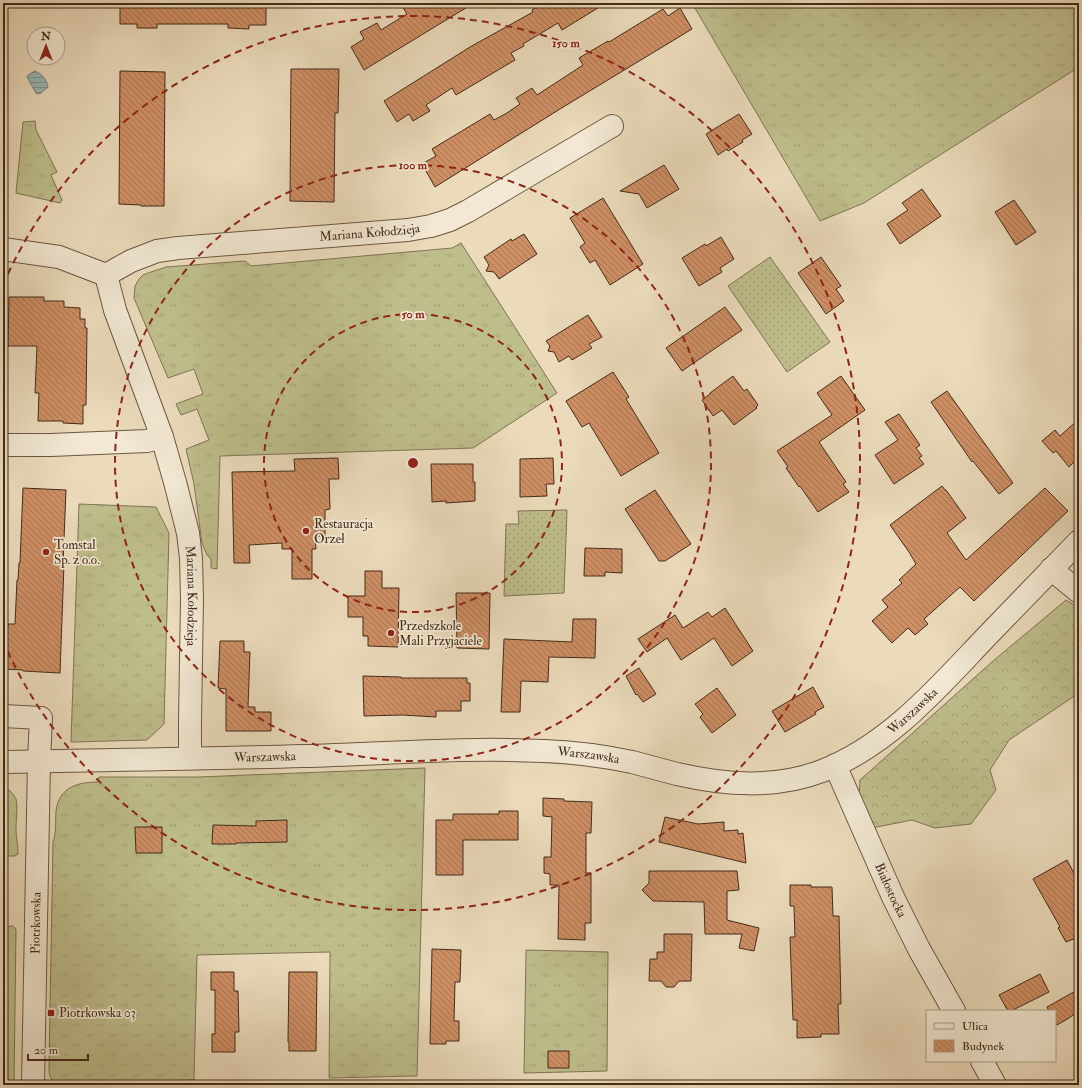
<svg xmlns="http://www.w3.org/2000/svg" width="1082" height="1088" font-family="'IM FELL Double Pica',serif">
<style>
.grass{fill:url(#grass-tufts);stroke:#807453}
.forest{fill:url(#forest-crowns);stroke:#807453}
.garden{fill:url(#garden-dots);stroke:#807453}
.water{fill:url(#water-rules);stroke:#778078}
.building{fill:url(#building-back-hatch);stroke:#432b1a}
.lines{fill:none;stroke-linecap:round;stroke-linejoin:round}
.minor-casing{stroke:#6d5742;stroke-width:24}
.tertiary-casing{stroke:#6d5742;stroke-width:24}
.minor{stroke:#f2e8d3;stroke-width:22}
.tertiary{stroke:#f2e8d3;stroke-width:22}
.ring{fill:none;stroke:#8f2418;stroke-width:2;stroke-dasharray:7 5}
.poi-dot{fill:#8f2418;stroke:#f2e8d3;stroke-width:1.5}
.labels{text-anchor:middle;dominant-baseline:central;stroke-width:3.5;stroke-linejoin:round;paint-order:stroke}
.street-label{font-size:13px;fill:#432b1a;stroke:#f2e8d3}
.poi-label{font-size:13px;fill:#432b1a;stroke:#f2e8d3;text-anchor:start}
.centre{fill:#8f2418;stroke:#f2e8d3;stroke-width:2}
.ring-label{font-size:12px;text-anchor:middle;font-weight:bold;fill:#8f2418;stroke:#f2e8d3;stroke-width:3.5;stroke-linejoin:round;paint-order:stroke}
</style>
<defs>
<pattern id="grass-tufts" width="24" height="20" patternUnits="userSpaceOnUse"><rect width="24" height="20" fill="#bebe8c"/><path d="M3 7l-1-3M5 7V3M7 7l1-3M15 17l-1-3M17 17v-4M19 17l1-3" fill="none" stroke="#a4a378"/></pattern>
<pattern id="forest-crowns" width="20" height="18" patternUnits="userSpaceOnUse"><rect width="20" height="18" fill="#bebe8c"/><path d="M2 6a3 3 0 1 1 6 0M12 15a3 3 0 1 1 6 0" fill="none" stroke="#a4a378"/></pattern>
<pattern id="garden-dots" width="8" height="8" patternUnits="userSpaceOnUse"><rect width="8" height="8" fill="#bebe8c"/><path d="M2 2h.1M6 6h.1" fill="none" stroke="#a4a378" stroke-width="1.8" stroke-linecap="round"/></pattern>
<pattern id="water-rules" width="6" height="5" patternUnits="userSpaceOnUse"><rect width="6" height="5" fill="#99b9b7"/><path d="M0 2.5h6" fill="none" stroke="#7e9794"/></pattern>
<pattern id="building-back-hatch" width="6" height="6" patternUnits="userSpaceOnUse"><rect width="6" height="6" fill="#cf8f65"/><path d="M-1 5l2 2M0 0l6 6M5-1l2 2" fill="none" stroke="#aa7552"/></pattern>
</defs>
<rect width="100%" height="100%" fill="#ebdbbb"/>
<filter id="stains"><feTurbulence type="fractalNoise" baseFrequency=".005" numOctaves="4"/><feColorMatrix values="0 0 0 0 .2 0 0 0 0 .09 0 0 0 0 .02 0 0 0 .5 -.17"/></filter>
<radialGradient id="worn" r=".72"><stop offset=".6" stop-color="#630" stop-opacity="0"/><stop offset="1" stop-color="#630" stop-opacity=".3"/></radialGradient>
<path class="grass" d="M692 3H1074L1079 12V67L864 203 820 221Z
M35 121 36 130 57 172 51 175 62 200 60 203 16 193 23 122Z
M461 243 557 393 473 448 220 456 217 569 211 568V559L207 555 202 543 194 484 186 449 209 440 197 409 181 415 176 404 203 394 194 369 168 378 134 298 135 286 139 279 143 275 151 272 166 267 245 261 251 266 452 248Z
M79 504 156 507 169 533 164 724 147 740 71 742Z
M425 768 417 1076 329 1078 330 952 197 955 194 1080 98 1082 96 1085H69V1081H53C49 1077 49 1072 49 1067L53 842C57 830 55 823 56 811 59 787 78 782 98 782L99 777H198Z
M3 785C8 789 13 793 16 799 18 808 16 819 16 828 16 837 18 845 18 854L15 856H3Z
M13 926 16 929 14 1085H3V927Z
M526 950 608 952 607 1071 524 1073Z"/>
<path class="forest" d="M1066 600 1079 608V693L1009 740 990 770 996 790 971 824 935 828 912 820 872 828 859 798 860 780 993 661Z"/>
<path class="garden" d="M770 257 830 342 787 372 728 286Z
M567 510 564 593 504 596 506 524H519L518 511Z"/>
<path class="water" d="M35 71C42 74 47 80 48 87L41 93 38 94 36 93 27 77 28 75Z"/>
<path class="building" d="M120 3H266V25H249V29L228 28V24H157V28H137V24H120Z
M400 3H474L364 70 351 47 364 39 360 32 377 23 381 30 407 14Z
M544 3H606L562 30 558 23 523 44 524 46 511 53 515 60 456 95 452 88 426 105 430 111 413 121 409 114 397 122 384 101 470 47 533 12 532 10Z
M680 8 692 29 560 109 435 187 422 164 436 156 432 149 490 114 494 120 507 113 520 104 516 98 532 88 537 95 583 65 579 58 608 41 609 42 663 9 668 16Z
M291 69H339L338 113H335L334 202 290 201Z
M120 71 165 72 164 206H141V205L119 204Z
M739 114 752 134 742 140 743 142 728 151 727 149 718 155 706 134Z
M664 165 679 189 647 208 639 194 620 191Z
M922 189 941 216 900 244 887 224 908 210 902 203Z
M603 198 643 264 610 285 595 260 590 263 580 247 585 243 570 218Z
M1014 200 1036 232 1016 245 995 212Z
M524 234 537 254 499 279 494 272 486 271 489 265 484 257 511 239 512 241Z
M721 237 734 259 720 268 722 272 699 286 682 258 705 244 706 246Z
M821 257 841 286 836 289 844 301 826 314 798 273Z
M9 297H44V301H64V307L80 308V319H85V328H87L86 405H83V424L63 423V421H38L39 393H35L37 346H8Z
M725 307 742 330 682 371 666 348Z
M588 315 602 337 589 344 592 348 572 360 569 356 559 362 554 352 548 351 550 346 546 341Z
M613 372 629 397 626 399 659 453 621 476 589 423 582 427 566 401Z
M733 376 744 391 747 389 758 405 756 407 757 408 734 425 722 410 713 416 702 400 710 394V393Z
M841 376 865 410 819 442 846 482 843 484 849 492 818 512 800 486 799 487 786 468 788 467 777 451 832 415 817 393Z
M947 391 1013 483 999 494 973 461 972 462 931 402Z
M899 414 920 445 916 448 922 456 919 458 924 464 894 484 875 455 898 440 885 422Z
M1079 419V457L1069 467 1056 451 1053 453 1042 441 1055 430 1060 436Z
M338 458 339 479H329L330 509 325 510V536H315L316 549H312V579H292V549H282V543L249 545 250 563H234L232 472 295 471 294 459Z
M553 458 554 484H546L547 496 520 497V459Z
M431 464H473V482H475V501L446 503V501L432 502Z
M942 486 945 490H946L966 518 947 533 966 560 1045 488 1068 511 974 601 960 587 924 619 928 624 915 635 908 628 892 643 872 621 888 607 882 600 902 583 899 580 916 564 909 552 890 525Z
M23 488 66 490 63 564H64L60 673 23 671V670L3 669V627H8V624H15L17 580H18L19 563H20Z
M655 490 691 544 665 561H659L625 509Z
M585 548 622 549V573L605 572V576H584Z
M365 571H382V588H399L398 647 368 646V636H363V617H348V596H365Z
M456 593H490L489 649 457 648Z
M725 608 753 651 732 666 714 638 681 660 667 638 647 652 638 639 675 615 683 628 708 612 712 617Z
M573 619H596L595 658 549 657 548 682 521 681 520 712H501L504 639 572 642Z
M220 641H244V652H250L248 707H255V712H271V731H226V689L218 688Z
M639 668 656 694 643 702 637 694 636 695 626 676Z
M363 676 401 677V678H467V683H470V701H461V711H436V717L402 715 364 716Z
M813 687 824 707 815 712 816 714 785 732 772 711Z
M717 688 736 715 712 733 700 717 703 714 695 704Z
M543 798 564 799V801L592 802 591 833H586V873H591V923H585V940L558 939 559 885H550V874L544 873V857H551L552 817 543 816Z
M499 811H518V840H463V875H436V820H453V814H499Z
M665 817 698 824 724 822V831L738 830V834L743 833 746 863 659 842Z
M287 820V842L236 843V844H212L213 825 256 826V821Z
M135 827H162V853H136Z
M1067 860 1079 883V937L1066 942 1058 928 1060 927 1033 879Z
M649 871H737L739 890 727 891V920L759 928 754 951 739 948 742 934H705L704 902 653 901 642 890 649 883Z
M790 885H811V887H832L833 916H839L841 1004H838L839 1034H821V1037L797 1038V1020H793L790 937H795L794 906H790Z
M664 934H692L691 981H679L674 987H666L661 981H649L650 959H657V952H664Z
M432 949 461 950 460 982H455L454 1021H459V1041H446V1044H430Z
M211 972H234V991H238L239 1032H235V1052H212V1034H215V990H211Z
M289 972H317L316 1051H289V1042H288Z
M1040 974 1049 992 1011 1011H1008L999 995Z
M1079 989V1011L1069 1018 1057 1025 1055 1022V1011H1049L1047 1007Z
M548 1051H569V1068H548Z"/>
<g class="lines">
<g class="minor-casing">
<g id="minor">
<path d="M3 249 59 257 106 275"/>
<path id="s1" d="M106 275 131 261 157 251 178 248 408 230 431 226 450 220 468 211 612 126"/>
<path id="s2" d="M106 275 115 310 162 437 175 482 188 533 191 558 192 599 190 721V758"/>
<path d="M3 445H51L147 441 162 437"/>
<path d="M1051 569 1079 592"/>
<path d="M3 716 41 718 39 761"/>
<path id="s3" d="M835 765 893 897 919 949 954 1011"/>
<path d="M982 1061 995 1085"/>
</g>
</g>
<g class="tertiary-casing">
<g id="tertiary">
<path id="s4" d="M3 762C103 760 203 759 303 756 383 754 464 747 544 751 574 752 603 756 632 762 647 766 662 770 677 774 725 785 775 789 822 771 891 744 939 686 989 634 1019 603 1049 572 1079 541"/>
<path id="s5" d="M33 1085 39 761"/>
</g>
</g>
<use href="#minor" class="minor"/>
<use href="#tertiary" class="tertiary"/>
</g>
<g class="ring">
<circle cx="413" cy="463" r="149"/>
<circle cx="413" cy="463" r="298"/>
<path d="M3 285A447 447 0 1 1 3 641"/>
</g>
<g class="poi-dot">
<circle cx="306" cy="531" r="4"/>
<circle cx="46" cy="552" r="4"/>
<circle cx="391" cy="633" r="4"/>
<rect x="47" y="1009" width="8" height="8" rx="2"/>
</g>
<g class="labels">
<g class="street-label">
<text stroke="none"><textPath href="#s1" startOffset="270">Mariana Kołodzieja</textPath></text>
<text stroke="none"><textPath href="#s2" startOffset="334">Mariana Kołodzieja</textPath></text>
<text stroke="none"><textPath href="#s4" startOffset="933">Warszawska</textPath></text>
<text stroke="none"><textPath href="#s4" startOffset="586">Warszawska</textPath></text>
<text stroke="none"><textPath href="#s4" startOffset="262">Warszawska</textPath></text>
<text stroke="none"><textPath href="#s3" startOffset="137">Białostocka</textPath></text>
<text stroke="none"><textPath href="#s5" startOffset="162">Piotrkowska</textPath></text>
</g>
<g class="poi-label">
<text x="314" y="524">Restauracja<tspan x="314" dy="15">Orzeł</tspan></text>
<text x="54" y="545">Tomstal<tspan x="54" dy="15">Sp. z o.o.</tspan></text>
<text x="399" y="626">Przedszkole<tspan x="399" dy="15">Mali Przyjaciele</tspan></text>
<text x="59" y="1013">Piotrkowska 03</text>
</g>
</g>
<circle cx="413" cy="463" r="6" class="centre"/>
<g class="ring-label">
<text x="566" y="47">150 m</text>
<text x="413" y="169">100 m</text>
<text x="413" y="318">50 m</text>
</g>
<rect width="1082" height="1088" fill="none" stroke="#ebdbbb" stroke-width="16"/>
<rect x="4" y="4" width="1074" height="1080" fill="none" stroke="#432b1a" stroke-width="2"/>
<rect x="8" y="8" width="1066" height="1072" fill="none" stroke="#432b1a"/>
<rect x="926" y="1010" width="130" height="52" fill="#f2e8d3" stroke="#ac9c89"/>
<rect x="934" y="1023" width="20" height="6" fill="#f2e8d3" stroke="#ac9c89"/>
<text x="962" y="1030" font-size="12" fill="#432b1a">Ulica</text>
<rect x="934" y="1040" width="20" height="12" fill="url(#building-back-hatch)" stroke="#ac9c89"/>
<text x="962" y="1050" font-size="12" fill="#432b1a">Budynek</text>
<g transform="translate(46 46)"><circle r="19" fill="#f2e8d3" stroke="#ac9c89"/>
<path d="M0-3L7 15L0 10L-7 15Z" fill="#8f2418"/>
<text y="-6" font-size="11" font-weight="bold" text-anchor="middle" fill="#432b1a">N</text>
</g>
<path d="M28 1054v6h60v-6" fill="none" stroke="#432b1a" stroke-width="2"/>
<text x="34" y="1054" font-size="12" fill="#432b1a" stroke="#f2e8d3" stroke-width="3" paint-order="stroke">20 m</text>
<rect width="100%" height="100%" filter="url(#stains)"/>
<rect width="100%" height="100%" fill="url(#worn)"/>
</svg>
